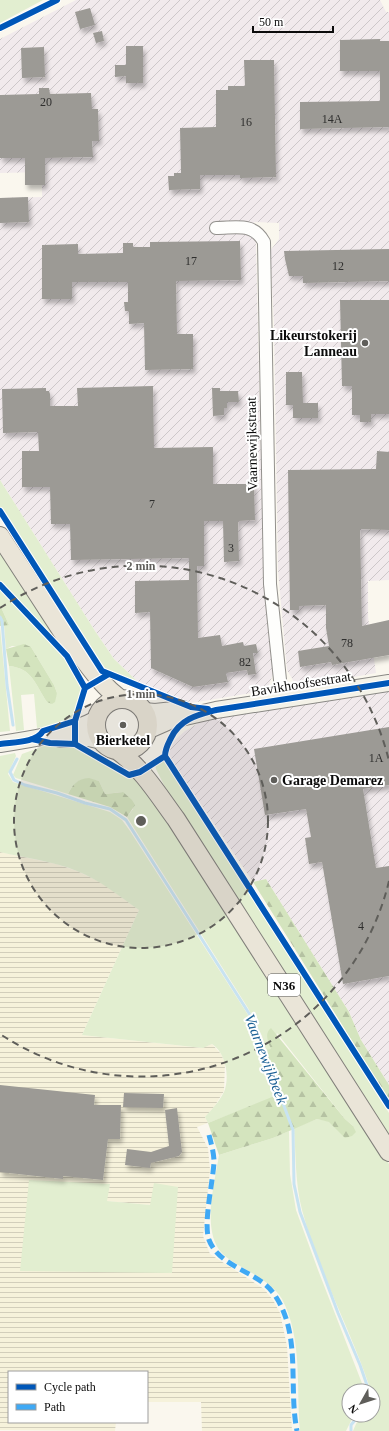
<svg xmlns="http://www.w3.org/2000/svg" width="389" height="1431" font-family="Georgia,serif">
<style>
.industrial{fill:url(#industrial-furrows)}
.farmland{fill:url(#farmland-rules);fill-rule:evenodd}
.grass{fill:#e2eed0}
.forest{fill:url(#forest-firs)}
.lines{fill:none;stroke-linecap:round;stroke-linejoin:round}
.stream{stroke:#c8e3f1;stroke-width:3}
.building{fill:#9c9a95;filter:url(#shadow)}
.street-casing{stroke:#93918d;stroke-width:14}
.secondary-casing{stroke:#898884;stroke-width:18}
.primary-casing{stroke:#807f7a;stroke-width:20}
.street{stroke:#fefefc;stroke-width:12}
.secondary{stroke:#f4f2e8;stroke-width:16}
.primary{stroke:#eae5d8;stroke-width:18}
.quiet{stroke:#3fa9f5;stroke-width:5;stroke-dasharray:10 5;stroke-linecap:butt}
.cycleway-casing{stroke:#fff;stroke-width:8}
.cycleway{stroke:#0057b8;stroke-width:6}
.ring{fill:none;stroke:#5f5e5a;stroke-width:2;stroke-dasharray:7 5}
.poi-dot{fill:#5f5e5a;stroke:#fff;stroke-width:1.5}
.labels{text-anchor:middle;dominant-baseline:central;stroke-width:4;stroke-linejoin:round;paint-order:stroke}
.number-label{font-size:12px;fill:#2f2f2e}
.shield{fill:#fff;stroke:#545454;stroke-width:1}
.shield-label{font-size:13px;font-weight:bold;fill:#0b0b0b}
.poi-label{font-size:14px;font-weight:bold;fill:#0b0b0b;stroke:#fff;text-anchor:end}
.street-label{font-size:14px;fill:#0b0b0b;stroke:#fff}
.water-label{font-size:15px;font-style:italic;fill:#1c6195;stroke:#fff}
.centre{fill:#5f5e5a;stroke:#fff;stroke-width:2}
.ring-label{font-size:12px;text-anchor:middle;font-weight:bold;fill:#5f5e5a;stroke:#fff;stroke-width:4;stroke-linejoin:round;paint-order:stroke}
</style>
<defs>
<pattern id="industrial-furrows" width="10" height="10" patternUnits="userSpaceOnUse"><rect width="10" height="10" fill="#f1eaec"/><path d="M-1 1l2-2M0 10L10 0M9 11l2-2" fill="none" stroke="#cdc7c9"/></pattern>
<pattern id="farmland-rules" width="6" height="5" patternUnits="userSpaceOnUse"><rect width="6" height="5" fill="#f6f2db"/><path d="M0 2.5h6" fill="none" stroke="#d2cebb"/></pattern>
<pattern id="forest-firs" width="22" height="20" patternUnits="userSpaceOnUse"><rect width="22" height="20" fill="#d4e4be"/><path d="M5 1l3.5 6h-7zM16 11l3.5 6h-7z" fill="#b5c2a2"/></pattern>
<filter id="shadow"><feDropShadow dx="2.5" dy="4.5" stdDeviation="2" flood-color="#0004"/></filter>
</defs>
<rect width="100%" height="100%" fill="#faf7ee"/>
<path class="industrial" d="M76 0H380L386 12H389V580L368 581V617L376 673 304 686 294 682 287 670 278 570 274 323 270 251 279 239V223L254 222 256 245 263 552 273 674 269 685 263 691 191 703 138 682 114 659 95 631 0 480V198L42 197V185L45 184V172L0 173V39Z
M389 689V1085L361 1040 349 1012 266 879 253 882 169 757 168 752 175 740 185 731 207 718Z"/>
<path class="farmland" d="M0 852 56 864 77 871 102 883 139 910 82 1035 202 1048 212 1044 221 1054 225 1063 224 1091 214 1107 205 1117 208 1123 197 1127 208 1148 210 1170 203 1236 210 1254 264 1289 273 1300 280 1313 287 1346 292 1431H202L201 1402H147V1372H9V1422H116L115 1431 0 1430ZM110 1184 106 1201 151 1205 20 1271Z"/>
<path class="grass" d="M0 0H43L0 23Z
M0 480 95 631 114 659 138 682 107 670 100 662 0 507Z
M0 547 70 654 88 686H86L67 654 0 584Z
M0 589 63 656 82 688 84 693 74 719 71 722 37 728 34 694 21 695 24 730 16 731 9 666C32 668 35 684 47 702L57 693 54 685 31 647 12 646 6 649 4 625H9L0 605Z
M0 627 10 731 0 732Z
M44 746H70L76 748 129 779 136 778 181 839 389 1164V1431H353C357 1420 361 1415 373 1415V1391H371C351 1330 318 1271 302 1210 295 1183 296 1155 294 1128L317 1119 353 1126 345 1119 277 1033 271 1049 266 1050 262 1036 248 1008 127 817 133 809 122 792 105 794 99 781C83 777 75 779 68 794L16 778 13 775 22 754Z
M15 753 16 756 8 774 13 782 110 812 122 820 130 831 250 1018 256 1031 277 1096 208 1123 205 1117C212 1109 219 1102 224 1092 230 1077 226 1053 212 1044L203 1048 82 1035 139 910C119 896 100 880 77 871 53 861 25 858 0 852V756Z
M164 759 389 1113V1142L169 795 156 769 155 764Z
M289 1131 290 1174 296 1210 318 1270 365 1391H349V1415H354L346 1431H300C296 1388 303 1339 282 1299 274 1286 260 1278 247 1270 237 1264 224 1258 218 1248 203 1224 215 1181 219 1155L273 1138Z
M29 1180 110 1184 107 1201 150 1205 154 1183 178 1187 172 1273 20 1271Z"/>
<path class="forest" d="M0 605 9 625 0 626Z
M24 644 31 647 54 685 57 693 55 702 52 704 47 702C35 684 32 668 9 666L6 649Z
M89 778 99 781 105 794 123 792 132 800 135 805 127 817 110 807 68 794C73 784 77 779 89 778Z
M266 879 349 1012 361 1040 389 1085V1100L253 882Z
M271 1028 345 1119 353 1126 356 1132 352 1136 345 1138 329 1122 317 1119 273 1138 219 1155 208 1123 277 1095 262 1050 271 1049C268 1041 264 1034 271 1028Z"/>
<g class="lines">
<path class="stream" d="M0 617 2 621 7 685 13 725
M17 759 10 772 14 780 25 785 57 793 85 803 110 809 126 820 252 1018 259 1034 266 1058 293 1130 294 1184 300 1212 338 1313 360 1365 369 1391
M351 1431V1425L359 1415"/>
</g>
<path class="building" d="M90 8 95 25 80 29 75 12Z
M102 31 104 41 96 43 93 33Z
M380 39V41H389V127L300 129V102L380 101V71H340V40Z
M126 46H143V83H126V76L115 77V65H126Z
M44 47 45 77 22 78 21 48Z
M244 60H274L276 177 240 178V175H200V189L169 190 168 176H174V173H181L180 128 216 127V90H228V86H245Z
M39 88H49L50 94 91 93 92 109H98L99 141H92L93 157 45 158V185H25V158H0V95L39 94Z
M28 197 29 222 0 223V198Z
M240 241 241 280 176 281 177 334H193V369L145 370 144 323 129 324V311H125L124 302H128V282H72V299H42V245L78 244V254L123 253V243H133V247H150V242Z
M389 249V281L303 283V276H289L285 259 284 251Z
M340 300H389V414H371V422H360V415H352V386H342Z
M286 372H302L303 403H318V418H293V405H286Z
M153 386 154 448 213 447V484H254L255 520 238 521 239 561 224 562 223 521H204V566H197L198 638 220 635 222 646 243 642 244 646 256 644 258 653H253L256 674 248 675 247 670 226 673 228 682 193 687 151 668 150 612 135 613V581L189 580V558L71 560 70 524H51L50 487H22V451H39L38 432 3 433 2 389 46 388V391H49L50 394V406H78L77 388Z
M212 388H220V391H238L239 402H227V408H224V415L213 416Z
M377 451 389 452V530L360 529 362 626 389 620V655L332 665 331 662 300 667 298 651 329 646 326 628V605L299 606V610H290L288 470 376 469Z
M389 727V785L363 789 376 868 389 866V976L343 984 322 862 309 864 305 838 311 837 306 809 265 815 254 749Z
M0 1085 95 1095 94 1105H121L120 1139H108L103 1180 63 1176V1179L0 1172Z
M124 1093 164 1094 163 1108 123 1107Z
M177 1108 182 1152 179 1156 151 1163 150 1168 125 1165 127 1149 151 1152 169 1146 165 1110Z"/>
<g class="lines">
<g class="street-casing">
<path id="street" d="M216 228C236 228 253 222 264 242L270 584 282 699"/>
</g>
<g class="secondary-casing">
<path id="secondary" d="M144 711 155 712 183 709
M147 731 172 720 216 710 389 683
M60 739 88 738 102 741
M0 744C27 740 73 733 96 719"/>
</g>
<g class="primary-casing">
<path id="primary" d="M0 536 67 639C85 658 97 682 119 698
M96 725a26 26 0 1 1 52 0a26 26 0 1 1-52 0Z
M118 751C142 768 159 796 176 819L389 1152"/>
</g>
<use href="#street" class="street"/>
<use href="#secondary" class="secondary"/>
<use href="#primary" class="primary"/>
<path class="quiet" d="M209 1135C211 1143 214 1153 214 1162 213 1182 203 1223 209 1240 220 1268 258 1271 274 1294 302 1334 288 1386 297 1431"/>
<g class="cycleway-casing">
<path id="cycleway" d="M0 28 57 0
M0 511 102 671 191 707 208 709
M0 585 67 656 85 688
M389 683 216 710C197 715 180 719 171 738 168 744 165 749 165 756L389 1106
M32 739 50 743 75 744 129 775 140 772 165 756
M0 744C13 742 36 743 43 731L75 721
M75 744V721L85 688 109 674"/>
</g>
<use href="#cycleway" class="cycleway"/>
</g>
<circle cx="141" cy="821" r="127" fill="#5f5e5a" fill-opacity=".12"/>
<g class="ring">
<circle cx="141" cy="821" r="127"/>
<path d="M389 881A255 255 0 0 1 0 1034M0 608A255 255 0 0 1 389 761"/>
</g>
<g class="poi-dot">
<circle cx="365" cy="343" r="4"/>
<circle cx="123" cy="725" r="4"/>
<circle cx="274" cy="780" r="4"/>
</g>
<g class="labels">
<g class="number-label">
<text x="46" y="102">20</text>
<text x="332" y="119">14A</text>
<text x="246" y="122">16</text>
<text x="191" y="261">17</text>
<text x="338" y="266">12</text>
<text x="152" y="504">7</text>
<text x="231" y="548">3</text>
<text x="347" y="643">78</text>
<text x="245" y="662">82</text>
<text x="376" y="758">1A</text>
<text x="361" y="926">4</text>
</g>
<rect class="shield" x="268" y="974" width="32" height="22" rx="3"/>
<g class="shield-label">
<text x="284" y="985">N36</text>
</g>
<g class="poi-label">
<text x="357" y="335">Likeurstokerij<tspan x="357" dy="16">Lanneau</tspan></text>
<text x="123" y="740" text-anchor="middle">Bierketel</text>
<text x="282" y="780" text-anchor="start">Garage Demarez</text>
</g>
<g class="street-label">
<text transform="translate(252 444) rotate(-91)">Vaarnewijkstraat</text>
<text transform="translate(301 684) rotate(-9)">Bavikhoofsestraat</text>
</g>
<g class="water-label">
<text transform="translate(266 1059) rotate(69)">Vaarnewijkbeek</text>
</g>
</g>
<circle cx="141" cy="821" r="6" class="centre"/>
<g class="ring-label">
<text x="141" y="570">2 min</text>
<text x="141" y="698">1 min</text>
</g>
<rect x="8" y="1371" width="140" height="52" fill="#ffffff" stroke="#9d9d9d"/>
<rect x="16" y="1384" width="20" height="6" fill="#0057b8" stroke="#9d9d9d"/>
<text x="44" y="1391" font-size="12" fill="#0b0b0b">Cycle path</text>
<rect x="16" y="1404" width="20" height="6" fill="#3fa9f5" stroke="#9d9d9d"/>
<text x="44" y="1411" font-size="12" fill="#0b0b0b">Path</text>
<g transform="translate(361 1403) rotate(231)"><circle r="19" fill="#ffffff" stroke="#9d9d9d"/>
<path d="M0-3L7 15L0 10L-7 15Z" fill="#5f5e5a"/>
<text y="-6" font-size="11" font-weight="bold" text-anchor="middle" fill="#0b0b0b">N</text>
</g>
<path d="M253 26v6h80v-6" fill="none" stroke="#0b0b0b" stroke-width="2"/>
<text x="259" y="26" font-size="12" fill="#0b0b0b" stroke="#ffffff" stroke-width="3" paint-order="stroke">50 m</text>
</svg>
